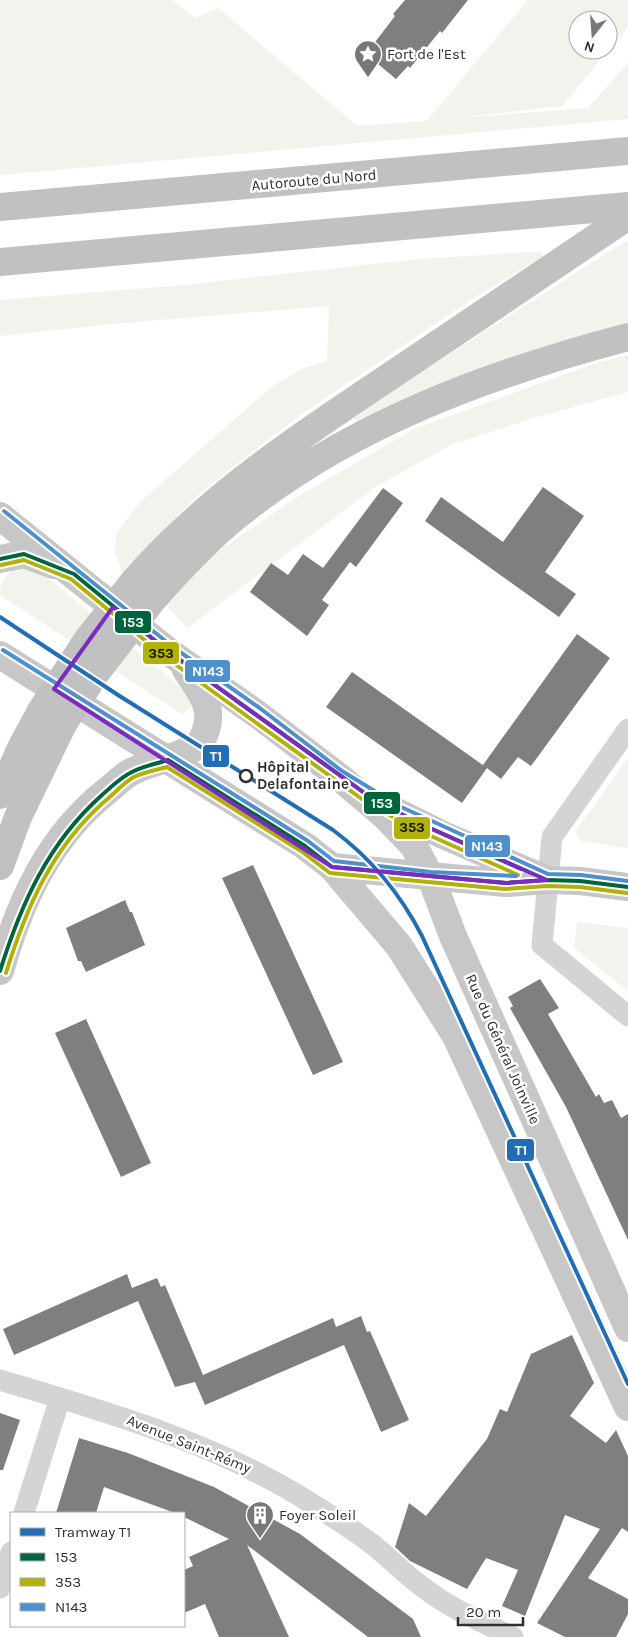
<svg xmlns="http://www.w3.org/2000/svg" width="628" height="1637" font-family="Karla,sans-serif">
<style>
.green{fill:#f1f3ed;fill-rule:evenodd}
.building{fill:#7f7f7f}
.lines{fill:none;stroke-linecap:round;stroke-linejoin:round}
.minor{stroke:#d4d4d4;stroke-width:21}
.major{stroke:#c7c7c7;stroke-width:28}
.highway{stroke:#c1c1c1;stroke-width:28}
.highway-bridge{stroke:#c1c1c1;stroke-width:28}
.bus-1-casing{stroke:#fff;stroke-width:8}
.bus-2-casing{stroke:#fff;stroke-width:8}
.bus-3-casing{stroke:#fff;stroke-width:8}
.bus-1{stroke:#00643c;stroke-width:4}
.bus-2{stroke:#b1b109;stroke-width:4}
.bus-3{stroke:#4d90cd;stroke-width:4}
.tram-1-casing{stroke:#fff;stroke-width:8}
.tram-1{stroke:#216eb4;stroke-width:4}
.marked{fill:none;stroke:#7b2cbf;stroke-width:4;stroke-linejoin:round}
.stop-dot{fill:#fff;stroke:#2f2f2f;stroke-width:2.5}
.labels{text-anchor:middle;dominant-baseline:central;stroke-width:5;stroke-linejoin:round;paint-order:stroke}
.poi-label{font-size:15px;fill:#2f2f2f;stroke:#fff;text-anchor:start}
.street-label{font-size:15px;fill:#2f2f2f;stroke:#fff}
.stop-label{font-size:15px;font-weight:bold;fill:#2f2f2f;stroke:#fff;text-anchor:start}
.line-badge{stroke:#fff;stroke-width:2}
.badge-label{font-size:14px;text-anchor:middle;font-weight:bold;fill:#fff}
.pale-badge-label{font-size:14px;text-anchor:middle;font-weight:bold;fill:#111}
</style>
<rect width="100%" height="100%" fill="#fff"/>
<path class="green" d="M0 0H172L195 18 218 8 357 126 427 121 528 0H628V27L562 106 456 118 588 108 628 63V119L0 175ZM578 20H608V50H578Z
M626 241H628V323L569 340 357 423 354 418 457 349Z
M531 252H541L544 256 472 299 300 415 199 494 122 572 115 552 116 534 139 503 273 386 304 368 327 361 329 306 111 324 0 336V300L185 285 420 259Z
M628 355V392L530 419 451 445 375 487 187 628 165 604 203 562 297 497 414 429 593 364Z
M20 566 43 574 188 693 194 701 183 715 0 595C0 582 7 571 20 566Z
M628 758V848L580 841 576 831Z
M577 922 628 928V991L574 948Z"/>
<path class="building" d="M405 0H468L442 33 440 31 410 68 408 66 396 79 366 54 395 16 393 14Z
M543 487 584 516 545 572 576 594 559 617 425 521 441 497 503 542Z
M383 488 403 503 356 567 350 562 322 600 329 605 307 636 250 592 271 563 288 575 303 554 323 568Z
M577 634 610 658 531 766 518 757 501 779 483 765Z
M352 672 487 768 462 803 326 707Z
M253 865 343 1062 313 1075 222 878Z
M125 900 130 912H132L145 945 86 972 81 961H78L66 928Z
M540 979 559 1008 548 1014 596 1097 599 1094 604 1103 612 1100 621 1118 628 1114V1240L566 1107 510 1008 513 1006 508 997Z
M86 1019 151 1163 121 1177 55 1033Z
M127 1274 132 1288 157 1278 161 1287 165 1285 203 1375 333 1318 336 1327 361 1316 367 1332 370 1331 409 1420 381 1432 344 1345 205 1405 195 1382 175 1387 138 1301 14 1355 3 1329Z
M572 1335 594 1383 570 1416 606 1443 616 1430 628 1456V1532L622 1528 588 1578 628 1599V1614L616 1637H565L537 1623 600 1529 565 1515 525 1616 502 1606 518 1570 486 1558 467 1589 410 1561 395 1547 409 1503 426 1516 487 1439 500 1409 507 1412 531 1354Z
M0 1413 20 1420 3 1470H0Z
M79 1438 128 1453 214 1487 300 1534 413 1619 421 1637H368L247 1545 289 1637H219L205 1604 184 1613V1570L193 1566 189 1557 229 1539 184 1517V1513H175L104 1487 96 1513H56Z"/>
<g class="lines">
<path class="minor" d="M628 729 552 837 542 945 628 1016
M0 1380C107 1412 214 1442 309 1502 330 1515 352 1529 372 1544 390 1558 405 1575 424 1588 451 1609 482 1622 513 1637
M24 1513 60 1398
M0 1588 11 1552"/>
<path class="major" d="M0 516 169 652 257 714 338 776 384 815 414 846 431 878 453 936 628 1328
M0 559 24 554 54 565
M0 655 305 846 332 867 399 946 456 1036 628 1407
M387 807 443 835 543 878
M332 867 506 883 547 880 580 881 628 887
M0 971C20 901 49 837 107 791 115 785 123 776 131 772 153 761 178 758 199 745 218 714 205 697 186 670"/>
<path class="highway" d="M0 207 628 151
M0 262 628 206
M135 580C208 497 300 436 392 375 470 322 549 269 628 216
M154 598C179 570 205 542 234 518 348 425 488 374 628 337
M0 795 21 748 41 711
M0 866 18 817 63 724"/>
<path class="highway-bridge" d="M41 711 88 639 135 580
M63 724 95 674 154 598"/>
<g class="bus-1-casing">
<path id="bus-1" d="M0 559 24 554 74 574 169 652 370 797 414 821 521 869
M0 971C21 904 48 843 102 795 111 787 121 777 132 772 143 766 156 764 168 760L305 846 332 867 506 883 547 880 580 881 628 887"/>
</g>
<g class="bus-2-casing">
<path id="bus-2" d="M1 565 24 560 71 579 165 657 366 802 411 827 518 875
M6 973C26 908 52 848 104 802 114 794 123 783 134 777 144 772 156 770 167 767L301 851 330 873 505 889 547 886 580 887 627 893"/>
</g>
<g class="bus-3-casing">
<path id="bus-3" d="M4 511 173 647 261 709 342 771 399 806 548 874 581 875 628 881
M3 650 308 841 334 861 431 872 516 876"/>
</g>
<use href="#bus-1" class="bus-1"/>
<use href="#bus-2" class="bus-2"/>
<use href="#bus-3" class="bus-3"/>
<g class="tram-1-casing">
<path id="tram-1" d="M0 617 118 695 333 830C372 859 400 893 422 936L628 1384"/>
</g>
<use href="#tram-1" class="tram-1"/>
</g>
<path class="marked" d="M113 607 169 652 370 797 414 821 547 880 506 883 332 867 54 689Z"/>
<defs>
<g id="sight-pin" transform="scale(1.4375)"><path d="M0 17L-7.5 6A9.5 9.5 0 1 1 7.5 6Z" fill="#787878" stroke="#fff"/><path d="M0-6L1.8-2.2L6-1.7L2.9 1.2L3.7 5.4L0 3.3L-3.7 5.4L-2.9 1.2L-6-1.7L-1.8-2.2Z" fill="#fff"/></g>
<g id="building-pin" transform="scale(1.4375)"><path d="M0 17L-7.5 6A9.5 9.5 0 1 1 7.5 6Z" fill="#787878" stroke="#fff"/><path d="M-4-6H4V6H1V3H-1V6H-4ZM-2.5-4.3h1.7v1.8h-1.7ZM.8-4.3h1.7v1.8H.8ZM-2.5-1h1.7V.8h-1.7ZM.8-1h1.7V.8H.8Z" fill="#fff"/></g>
</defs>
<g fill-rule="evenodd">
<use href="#sight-pin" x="368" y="54"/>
<use href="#building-pin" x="260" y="1515"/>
</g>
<circle class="stop-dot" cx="246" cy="776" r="6"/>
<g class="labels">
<g class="poi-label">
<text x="387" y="54">Fort de l'Est</text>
<text x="279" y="1515">Foyer Soleil</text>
</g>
<g class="street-label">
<text transform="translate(314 180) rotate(-5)">Autoroute du Nord</text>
<text transform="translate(503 1049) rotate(66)">Rue du Général Joinville</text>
<text transform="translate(189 1444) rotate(22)">Avenue Saint-Rémy</text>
</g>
<g class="stop-label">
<text x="257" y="767">Hôpital<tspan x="257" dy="17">Delafontaine</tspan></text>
</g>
</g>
<g class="line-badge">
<rect x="114" y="610" width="38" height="24" rx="5" fill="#00643c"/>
<rect x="142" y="641" width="38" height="24" rx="5" fill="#b1b109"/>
<rect x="184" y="659" width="47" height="24" rx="5" fill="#4d90cd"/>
<rect x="202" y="744" width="28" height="24" rx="5" fill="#216eb4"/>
<rect x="363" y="791" width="38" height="24" rx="5" fill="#00643c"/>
<rect x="393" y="816" width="38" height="24" rx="5" fill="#b1b109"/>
<rect x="464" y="834" width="47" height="24" rx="5" fill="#4d90cd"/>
<rect x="506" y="1138" width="29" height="24" rx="5" fill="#216eb4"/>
</g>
<g class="badge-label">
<text x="133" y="627">153</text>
<text x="208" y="676">N143</text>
<text x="216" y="761">T1</text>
<text x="382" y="808">153</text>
<text x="487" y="851">N143</text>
<text x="521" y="1155">T1</text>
</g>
<g class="pale-badge-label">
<text x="161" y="658">353</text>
<text x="412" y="832">353</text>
</g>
<rect x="10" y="1512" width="175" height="115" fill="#ffffff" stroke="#acacac"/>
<rect x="20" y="1528" width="25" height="8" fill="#216eb4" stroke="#acacac"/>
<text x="55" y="1537" font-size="15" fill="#2f2f2f">Tramway T1</text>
<rect x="20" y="1553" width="25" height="8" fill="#00643c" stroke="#acacac"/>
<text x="55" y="1562" font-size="15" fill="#2f2f2f">153</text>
<rect x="20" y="1578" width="25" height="8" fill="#b1b109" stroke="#acacac"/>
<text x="55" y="1587" font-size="15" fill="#2f2f2f">353</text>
<rect x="20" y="1603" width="25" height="8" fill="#4d90cd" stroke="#acacac"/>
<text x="55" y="1612" font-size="15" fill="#2f2f2f">N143</text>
<g transform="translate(593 35) rotate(197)"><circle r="24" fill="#ffffff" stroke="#acacac"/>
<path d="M0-4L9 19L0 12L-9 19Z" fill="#787878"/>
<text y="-8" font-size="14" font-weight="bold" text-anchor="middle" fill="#2f2f2f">N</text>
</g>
<path d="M458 1617v8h65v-8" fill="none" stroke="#2f2f2f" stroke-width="2.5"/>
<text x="466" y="1617" font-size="15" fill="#2f2f2f" stroke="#ffffff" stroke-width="4" paint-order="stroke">20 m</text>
</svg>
